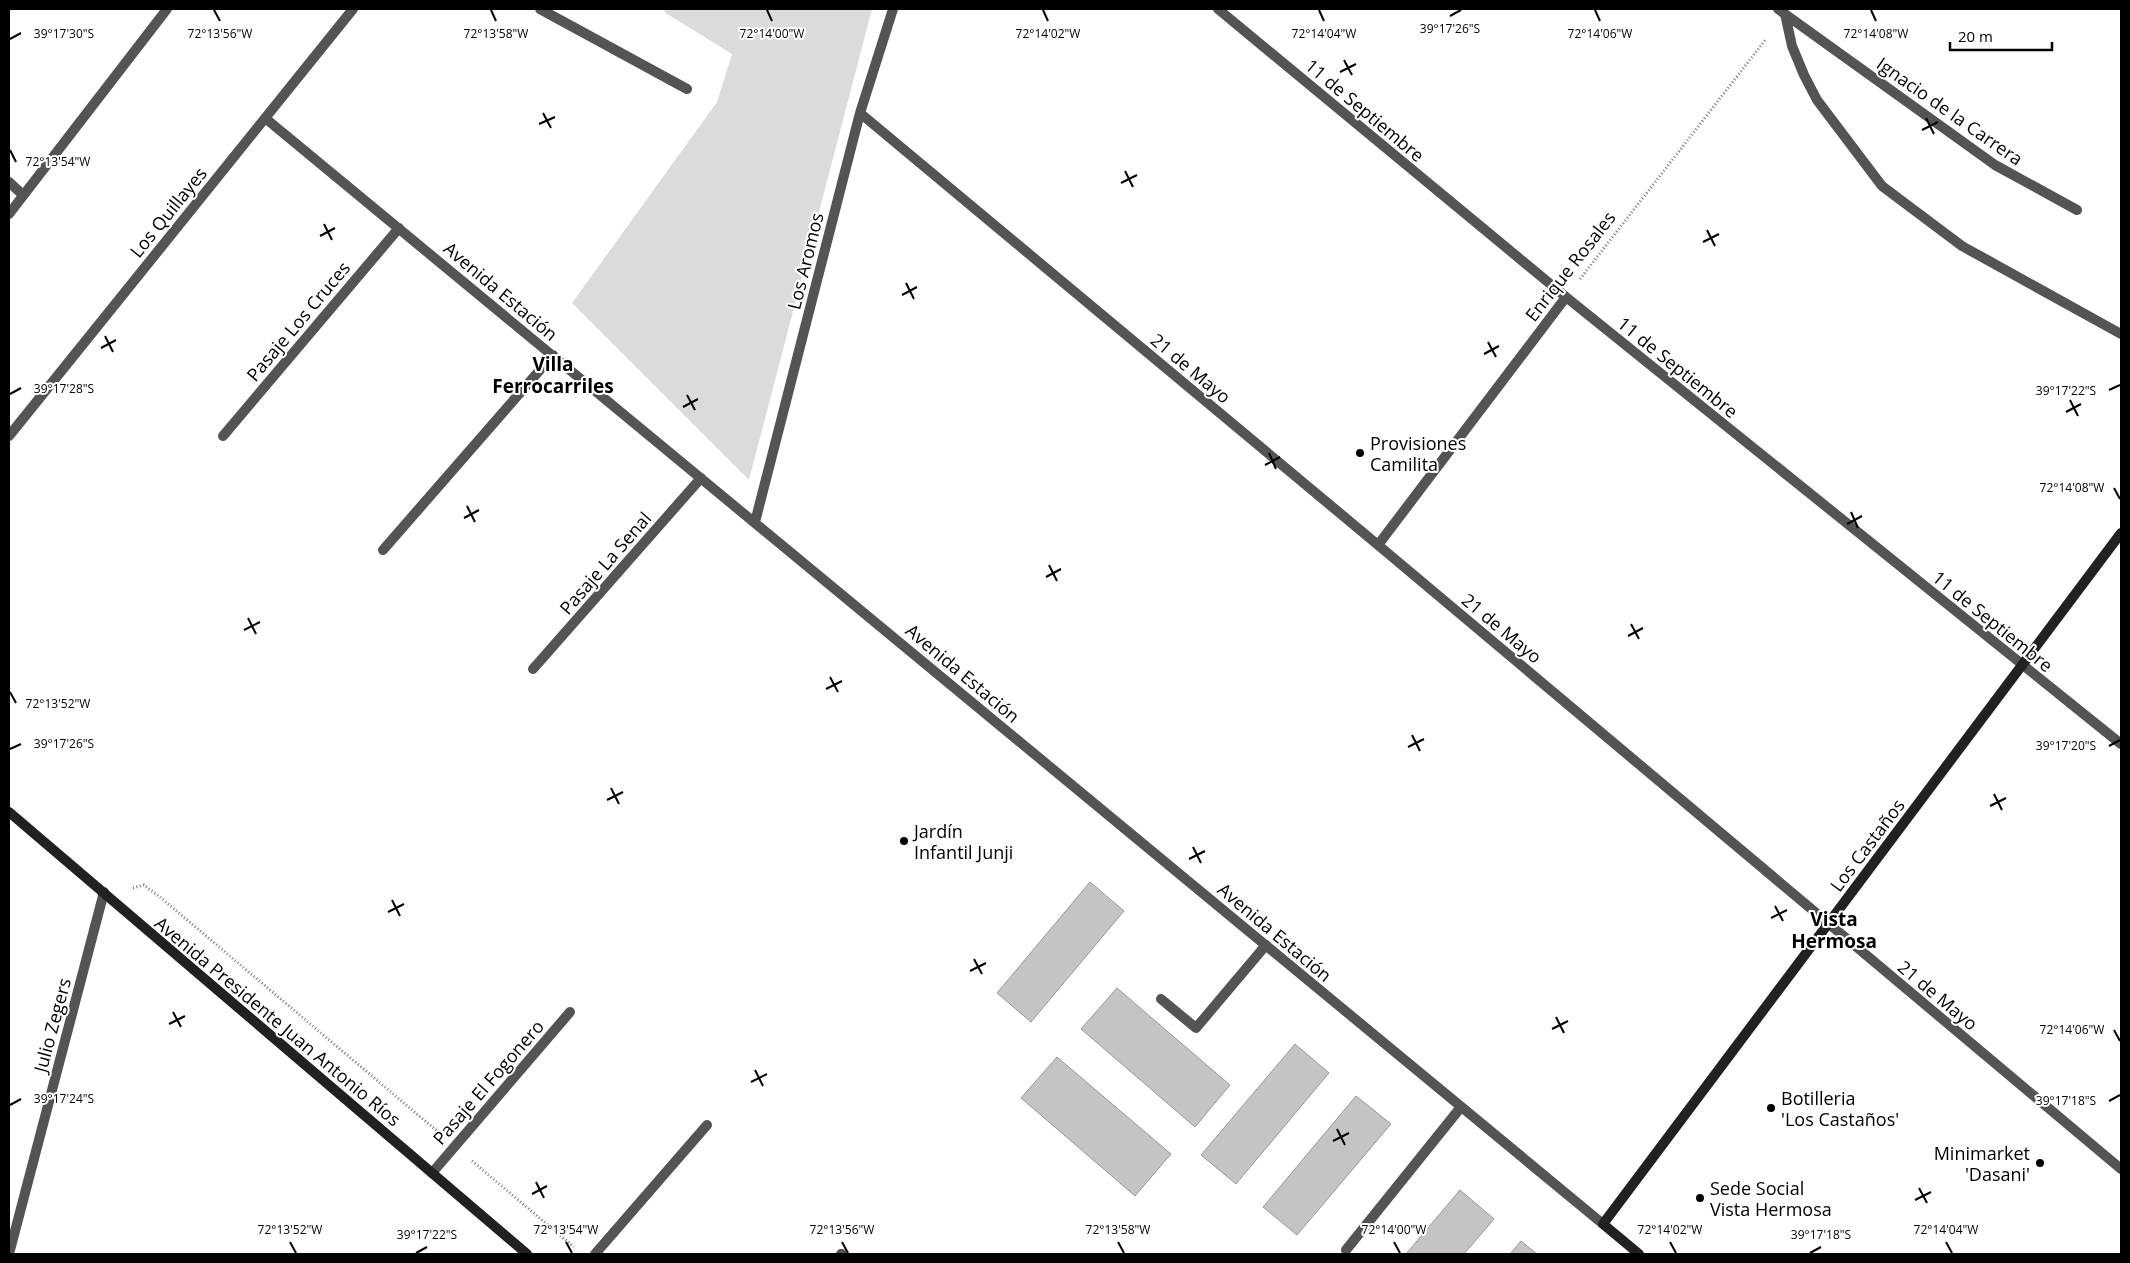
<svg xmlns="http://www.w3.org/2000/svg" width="2130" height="1263" font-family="'Open Sans',sans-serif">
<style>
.green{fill:#dbdbdb}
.building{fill:#c4c4c4;stroke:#989898}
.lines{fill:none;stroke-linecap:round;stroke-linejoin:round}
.path{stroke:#767676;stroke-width:3;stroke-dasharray:1 2.5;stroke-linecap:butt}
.lane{stroke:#545454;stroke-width:10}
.street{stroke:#545454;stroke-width:10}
.secondary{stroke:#212121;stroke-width:10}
.ticks{fill:none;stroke:#000;stroke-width:2}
.poi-dot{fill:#000;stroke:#fff;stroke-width:2}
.labels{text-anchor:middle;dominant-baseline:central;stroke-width:4;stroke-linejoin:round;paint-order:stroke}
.street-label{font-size:18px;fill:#000;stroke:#fff}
.poi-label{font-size:18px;fill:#000;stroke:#fff;text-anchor:start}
.neighbourhood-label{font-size:19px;font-weight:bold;fill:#000;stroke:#fff}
.ticks-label{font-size:12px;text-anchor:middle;fill:#000;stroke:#fff;stroke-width:4;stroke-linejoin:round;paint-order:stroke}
</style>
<rect width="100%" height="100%" fill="#fff"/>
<path class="green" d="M667 9H872L749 480 572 303 717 102 732 54 664 12Z"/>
<path class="building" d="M1090 882 1124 911 1031 1022 997 993Z
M1117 988 1230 1085 1195 1127 1081 1029Z
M1295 1044 1329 1073 1236 1184 1201 1155Z
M1057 1057 1171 1154 1135 1196 1021 1098Z
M1356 1096 1391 1124 1297 1235 1263 1207Z
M1460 1190 1494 1219 1464 1254H1406Z
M1521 1241 1537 1254H1510Z"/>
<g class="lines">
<path class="path" d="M1580 279 1766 39
M133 888 144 885 160 897 437 1131
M472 1161 574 1247"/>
<path class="lane" d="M1161 999 1196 1028 1266 945
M1346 1250 1461 1107"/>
<path class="street" d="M540 9 687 89
M1218 9 1566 297 2121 744
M1778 9 1995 165 2077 210
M1785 14 1792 46 1804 75 1817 100 1882 186 1962 246 2121 334
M860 113 1378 545 2121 1169
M265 118 1603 1224
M9 182 23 195
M9 214 167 9
M9 436 353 9
M223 436 399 228
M755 522 860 113 893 9
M1378 545 1566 297
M383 550 553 355
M533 669 701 478
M432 1173 570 1012
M9 1254 104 892
M595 1254 707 1125
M841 1254H842"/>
<path class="secondary" d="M9 812 527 1254
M1639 1254 1603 1224 2121 533"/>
</g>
<path class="ticks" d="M214 10 220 21M491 10 496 21M767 10 772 21M1043 10 1048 21M1319 10 1324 21M1595 10 1600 21M1871 10 1876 21M1450 16 1461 10M10 39 21 33M1344 60 1352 75M1340 72 1356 64M543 113 551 128M1926 118 1934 134M539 124 555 117M1922 130 1938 122M10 150 16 162M1125 171 1133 187M1121 183 1137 175M324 224 332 240M1707 230 1715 246M320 236 335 228M1703 242 1719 234M906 283 914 299M902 295 917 287M105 336 113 352M1488 342 1496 357M101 348 116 340M1484 354 1499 346M2109 390 2120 385M10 394 21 388M687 395 695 410M2070 400 2078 416M683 407 698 399M2066 412 2081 404M1269 453 1276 469M1265 465 1280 457M2114 488 2120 499M467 506 475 522M1851 512 1858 528M464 518 479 510M1847 524 1862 516M1049 565 1057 581M1046 577 1061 569M248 618 256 634M1631 624 1639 639M244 630 260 622M1628 636 1643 628M830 677 838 692M826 689 842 681M10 692 16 703M1412 735 1420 751M2109 746 2120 740M1408 747 1424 739M10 749 21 744M611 788 619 804M1994 794 2002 810M607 800 623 792M1990 806 2006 798M1193 847 1201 863M1189 859 1205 851M392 900 400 916M1775 906 1783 921M388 912 404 904M1771 918 1787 910M974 959 982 974M970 971 986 963M173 1012 181 1027M1556 1017 1564 1033M169 1024 185 1016M1552 1029 1568 1021M2114 1030 2120 1041M755 1070 763 1086M751 1082 767 1074M2109 1101 2120 1095M10 1105 21 1099M1337 1129 1345 1145M1333 1141 1349 1133M536 1182 544 1198M1919 1188 1927 1203M532 1194 547 1186M1915 1200 1931 1192M290 1242 296 1253M566 1242 572 1253M842 1242 848 1253M1118 1242 1124 1253M1394 1242 1400 1253M1670 1242 1676 1253M1946 1242 1952 1253M416 1253 427 1247M1810 1253 1821 1247"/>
<g class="poi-dot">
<circle cx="1360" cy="453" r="5"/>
<circle cx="904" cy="841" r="5"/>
<circle cx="1771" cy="1108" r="5"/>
<circle cx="2040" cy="1163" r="5"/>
<circle cx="1700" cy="1198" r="5"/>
</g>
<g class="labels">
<g class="street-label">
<text transform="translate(1365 110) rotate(40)">11 de Septiembre</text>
<text transform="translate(1950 111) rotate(35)">Ignacio de la Carrera</text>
<text transform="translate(168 212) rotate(-51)">Los Quillayes</text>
<text transform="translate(805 261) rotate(-76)">Los Aromos</text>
<text transform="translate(1570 266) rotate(-52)">Enrique Rosales</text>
<text transform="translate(501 291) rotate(40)">Avenida Estación</text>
<text transform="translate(298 321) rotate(-50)">Pasaje Los Cruces</text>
<text transform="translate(1678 367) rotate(39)">11 de Septiembre</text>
<text transform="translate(1191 368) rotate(40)">21 de Mayo</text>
<text transform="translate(605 563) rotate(-49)">Pasaje La Senal</text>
<text transform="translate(1993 621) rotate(39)">11 de Septiembre</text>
<text transform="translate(1502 628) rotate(40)">21 de Mayo</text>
<text transform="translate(963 673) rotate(40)">Avenida Estación</text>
<text transform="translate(1867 845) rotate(-53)">Los Castaños</text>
<text transform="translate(1275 932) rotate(40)">Avenida Estación</text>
<text transform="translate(1938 995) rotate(40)">21 de Mayo</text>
<text transform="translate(278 1021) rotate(40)">Avenida Presidente Juan Antonio Ríos</text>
<text transform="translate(52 1025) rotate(-75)">Julio Zegers</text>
<text transform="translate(488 1082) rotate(-49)">Pasaje El Fogonero</text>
</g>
<g class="poi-label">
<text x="1370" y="443">Provisiones<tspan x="1370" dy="21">Camilita</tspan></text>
<text x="914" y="831">Jardín<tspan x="914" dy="21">Infantil Junji</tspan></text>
<text x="1781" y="1098">Botilleria<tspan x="1781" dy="21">'Los Castaños'</tspan></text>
<text x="2030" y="1153" text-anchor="end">Minimarket<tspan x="2030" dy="21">'Dasani'</tspan></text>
<text x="1710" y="1188">Sede Social<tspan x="1710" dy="21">Vista Hermosa</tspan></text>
</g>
<g class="neighbourhood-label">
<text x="553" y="364">Villa<tspan x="553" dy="22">Ferrocarriles</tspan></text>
<text x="1834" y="919">Vista<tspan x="1834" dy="22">Hermosa</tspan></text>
</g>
</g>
<g class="ticks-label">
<text x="1450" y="33">39°17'26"S</text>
<text x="64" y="38">39°17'30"S</text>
<text x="220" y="38">72°13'56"W</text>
<text x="496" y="38">72°13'58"W</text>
<text x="772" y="38">72°14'00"W</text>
<text x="1048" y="38">72°14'02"W</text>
<text x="1324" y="38">72°14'04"W</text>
<text x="1600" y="38">72°14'06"W</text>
<text x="1876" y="38">72°14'08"W</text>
<text x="58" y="166">72°13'54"W</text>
<text x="64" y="393">39°17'28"S</text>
<text x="2066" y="395">39°17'22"S</text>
<text x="2072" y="492">72°14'08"W</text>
<text x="58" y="708">72°13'52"W</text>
<text x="64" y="748">39°17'26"S</text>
<text x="2066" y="750">39°17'20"S</text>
<text x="2072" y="1034">72°14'06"W</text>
<text x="64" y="1103">39°17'24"S</text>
<text x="2066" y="1105">39°17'18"S</text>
<text x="290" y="1234">72°13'52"W</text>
<text x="566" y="1234">72°13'54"W</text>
<text x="842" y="1234">72°13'56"W</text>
<text x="1118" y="1234">72°13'58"W</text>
<text x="1394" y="1234">72°14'00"W</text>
<text x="1670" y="1234">72°14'02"W</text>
<text x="1946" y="1234">72°14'04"W</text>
<text x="427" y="1239">39°17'22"S</text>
<text x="1821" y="1239">39°17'18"S</text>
</g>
<rect width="2130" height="1263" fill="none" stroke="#000000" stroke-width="20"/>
<path d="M1950 42v8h102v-8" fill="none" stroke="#000000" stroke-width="2.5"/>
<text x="1958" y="42" font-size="15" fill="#000000" stroke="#ffffff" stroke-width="4" paint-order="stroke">20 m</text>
</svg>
